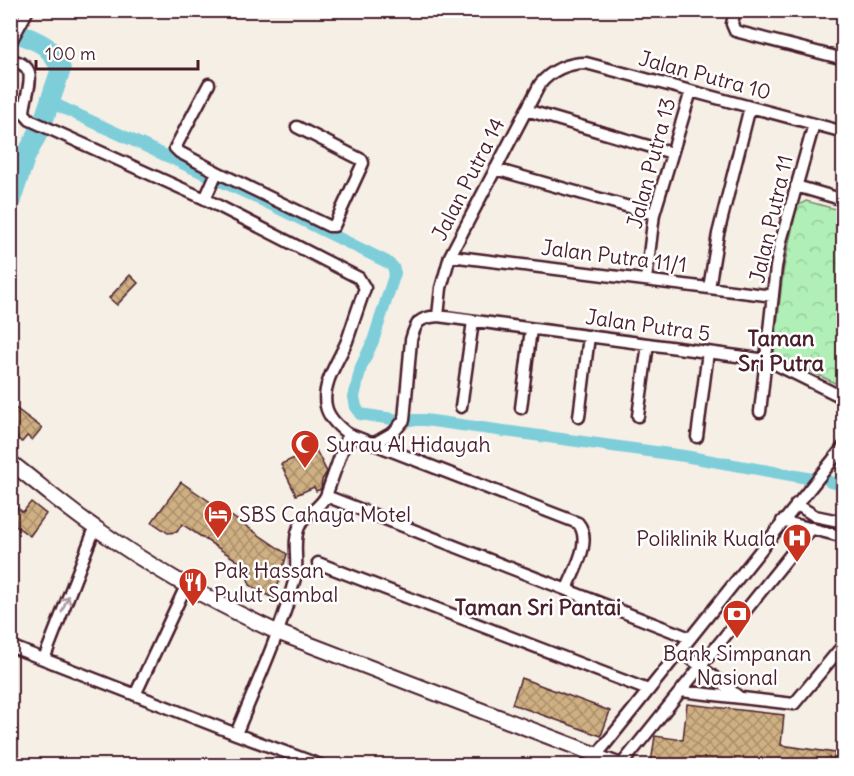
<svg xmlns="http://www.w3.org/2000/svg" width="854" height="776" font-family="Delius,sans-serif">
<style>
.park{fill:url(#park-crowns);stroke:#7d8770;stroke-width:1.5}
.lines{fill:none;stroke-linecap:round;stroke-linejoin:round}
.canal{stroke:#7eceda;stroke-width:12}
.river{stroke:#7eceda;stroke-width:20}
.building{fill:url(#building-cross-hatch);stroke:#4a1f2b;stroke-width:1.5}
.minor-casing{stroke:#4a1f2b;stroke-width:15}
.major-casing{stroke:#4a1f2b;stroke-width:18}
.minor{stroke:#fff;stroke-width:10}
.major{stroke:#fff;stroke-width:14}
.oneway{stroke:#ae9aa0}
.labels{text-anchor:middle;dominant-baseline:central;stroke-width:5;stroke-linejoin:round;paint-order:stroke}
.street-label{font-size:21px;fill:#4a1f2b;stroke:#fff}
.poi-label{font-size:21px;fill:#4a1f2b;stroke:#fff;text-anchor:start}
.neighbourhood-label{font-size:22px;font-weight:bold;fill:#4a1f2b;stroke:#fff}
</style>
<defs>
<pattern id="park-crowns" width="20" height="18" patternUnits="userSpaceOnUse" patternTransform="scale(1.5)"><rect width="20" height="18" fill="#b0efb6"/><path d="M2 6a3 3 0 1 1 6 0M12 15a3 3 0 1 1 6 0" fill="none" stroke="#99cc9d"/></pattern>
<pattern id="building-cross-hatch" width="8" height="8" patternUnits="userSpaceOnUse" patternTransform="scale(1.5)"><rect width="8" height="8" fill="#cfb083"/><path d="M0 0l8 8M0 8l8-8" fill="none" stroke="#aa8f6b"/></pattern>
</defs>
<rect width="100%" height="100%" fill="#f5efe6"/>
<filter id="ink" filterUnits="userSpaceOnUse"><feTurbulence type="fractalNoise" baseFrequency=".0167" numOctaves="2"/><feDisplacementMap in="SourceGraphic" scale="12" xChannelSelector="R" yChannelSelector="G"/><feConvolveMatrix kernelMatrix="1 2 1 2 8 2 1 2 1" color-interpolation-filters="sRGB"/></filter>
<g filter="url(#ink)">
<path class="park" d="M806 201 843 211V387L774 353 783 272 797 206Z"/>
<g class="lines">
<path class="canal" d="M50 102 270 204 387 262 393 267 395 273 373 341 361 367 354 397 356 407 360 414 399 420
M408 420H425L684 456 813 479
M830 482 844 485"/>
<path class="river" d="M20 34C44 44 48 44 61 69L43 122
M10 203 25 158 39 131"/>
</g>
<path class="building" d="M130 275 138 283 117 305 109 298Z
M10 404 42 428 32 440 27 436 22 442 10 433Z
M309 442 312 450 315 448 327 472 322 480 321 489 316 491 314 487 296 495 281 464 301 455 298 448Z
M181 482 287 554 274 599 250 585 248 579 253 571 182 524 177 532 168 533 152 522Z
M10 502 23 512 31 502 46 514 30 536 10 522Z
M521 678 610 711 601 736 512 704Z
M687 704 784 715 781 745 835 753 833 765H667L651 763 655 736 683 740Z"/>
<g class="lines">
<g class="minor-casing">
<path id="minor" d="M735 10 732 24 735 31 844 59
M10 43 28 10
M10 60C43 66 25 90 24 113L30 120 205 199 359 278 365 288C359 305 353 323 347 341 339 360 321 384 326 406 328 417 340 428 348 434L578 523C593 541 574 570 567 589
M526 110 672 153
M495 169 654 214
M217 172 329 226H334L363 163 362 160 297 127
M796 186 844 200
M205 199 217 172 179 152 175 148 209 84
M450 256 773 296
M646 280 654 214 691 91
M709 288 718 234 750 107
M438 316 441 288 450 256 540 84C552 70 567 63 586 63L844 132
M461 407 473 321
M521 408 531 329
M760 412 776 267 781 241 814 124
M638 416 648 344
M579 417 589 336
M697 437 708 352
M373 444 394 432 404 420 411 340C416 321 419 318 438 316L767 360 844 398
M326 496 690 638
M796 504 815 516 844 522
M782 521 844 537
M318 563 648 690
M10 646 236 734 323 766
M680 650 739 697
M44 659 95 528
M681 691 794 704 844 644
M135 695 186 586
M236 734C257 683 281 631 295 578 299 562 292 542 299 527 305 514 319 509 326 496L348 434
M597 755 626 766
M622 764 812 528
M588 766 844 446"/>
</g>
<g class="major-casing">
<path id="major" d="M10 462C39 484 67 509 97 529 154 569 214 603 277 632L597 755"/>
</g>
<use href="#minor" class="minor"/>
<use href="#major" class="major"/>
</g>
<defs><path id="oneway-shaft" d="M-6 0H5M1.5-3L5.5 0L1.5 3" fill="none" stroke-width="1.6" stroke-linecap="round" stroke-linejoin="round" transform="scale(1.5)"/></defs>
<use class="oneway" href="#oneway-shaft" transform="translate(65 604) rotate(-68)"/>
</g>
<defs>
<g id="mosque-pin" transform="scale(1.5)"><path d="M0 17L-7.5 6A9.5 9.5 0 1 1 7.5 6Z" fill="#c8321e" stroke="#fff"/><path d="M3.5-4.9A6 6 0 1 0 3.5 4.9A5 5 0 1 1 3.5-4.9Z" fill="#fff"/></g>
<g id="hotel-pin" transform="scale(1.5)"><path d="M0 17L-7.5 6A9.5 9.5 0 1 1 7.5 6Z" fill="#c8321e" stroke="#fff"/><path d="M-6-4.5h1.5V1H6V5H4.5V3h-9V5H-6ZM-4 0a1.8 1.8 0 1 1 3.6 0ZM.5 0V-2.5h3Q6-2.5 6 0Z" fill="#fff"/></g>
<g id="hospital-pin" transform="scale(1.5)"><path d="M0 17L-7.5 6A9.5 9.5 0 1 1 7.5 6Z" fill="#c8321e" stroke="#fff"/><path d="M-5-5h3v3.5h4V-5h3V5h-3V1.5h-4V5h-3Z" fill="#fff"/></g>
<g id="restaurant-pin" transform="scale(1.5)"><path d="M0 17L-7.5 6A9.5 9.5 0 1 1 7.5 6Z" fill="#c8321e" stroke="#fff"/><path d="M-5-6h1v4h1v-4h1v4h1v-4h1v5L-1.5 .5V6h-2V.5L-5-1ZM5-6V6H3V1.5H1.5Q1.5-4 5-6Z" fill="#fff"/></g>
<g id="bank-pin" transform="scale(1.5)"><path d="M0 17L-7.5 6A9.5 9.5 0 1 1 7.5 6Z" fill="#c8321e" stroke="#fff"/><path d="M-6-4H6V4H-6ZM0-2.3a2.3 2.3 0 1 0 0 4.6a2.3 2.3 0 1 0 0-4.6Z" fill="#fff"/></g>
</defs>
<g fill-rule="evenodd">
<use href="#mosque-pin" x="305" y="444"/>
<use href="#hotel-pin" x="218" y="514"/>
<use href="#hospital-pin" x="797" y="538"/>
<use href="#restaurant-pin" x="193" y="582"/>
<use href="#bank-pin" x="737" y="614"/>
</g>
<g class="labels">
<g class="street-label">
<text transform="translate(705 75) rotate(15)">Jalan Putra 10</text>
<text transform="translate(651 163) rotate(-75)">Jalan Putra 13</text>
<text transform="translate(468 179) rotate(-63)">Jalan Putra 14</text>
<text transform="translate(771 219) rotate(-77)">Jalan Putra 11</text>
<text transform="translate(614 256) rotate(7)">Jalan Putra 11/1</text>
<text transform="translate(648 325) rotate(8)">Jalan Putra 5</text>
</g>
<g class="poi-label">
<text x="326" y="444">Surau Al Hidayah</text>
<text x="239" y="514">SBS Cahaya Motel</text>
<text x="776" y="538" text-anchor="end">Poliklinik Kuala</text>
<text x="214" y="570">Pak Hassan<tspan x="214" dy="24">Pulut Sambal</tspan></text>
<text x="737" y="653" text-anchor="middle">Bank Simpanan<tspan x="737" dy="24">Nasional</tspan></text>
</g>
<g class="neighbourhood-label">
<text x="781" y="338">Taman<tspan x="781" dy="25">Sri Putra</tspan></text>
<text x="538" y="607">Taman Sri Pantai</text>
</g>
</g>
<rect width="854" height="776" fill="none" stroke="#fff" stroke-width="36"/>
<rect x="18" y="18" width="818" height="740" fill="none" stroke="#4a1f2b" stroke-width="2" filter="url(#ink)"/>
<path d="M36 60v9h162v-9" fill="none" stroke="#4a1f2b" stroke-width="3"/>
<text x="45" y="60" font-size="18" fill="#4a1f2b" stroke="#ffffff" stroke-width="4.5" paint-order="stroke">100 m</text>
</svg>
